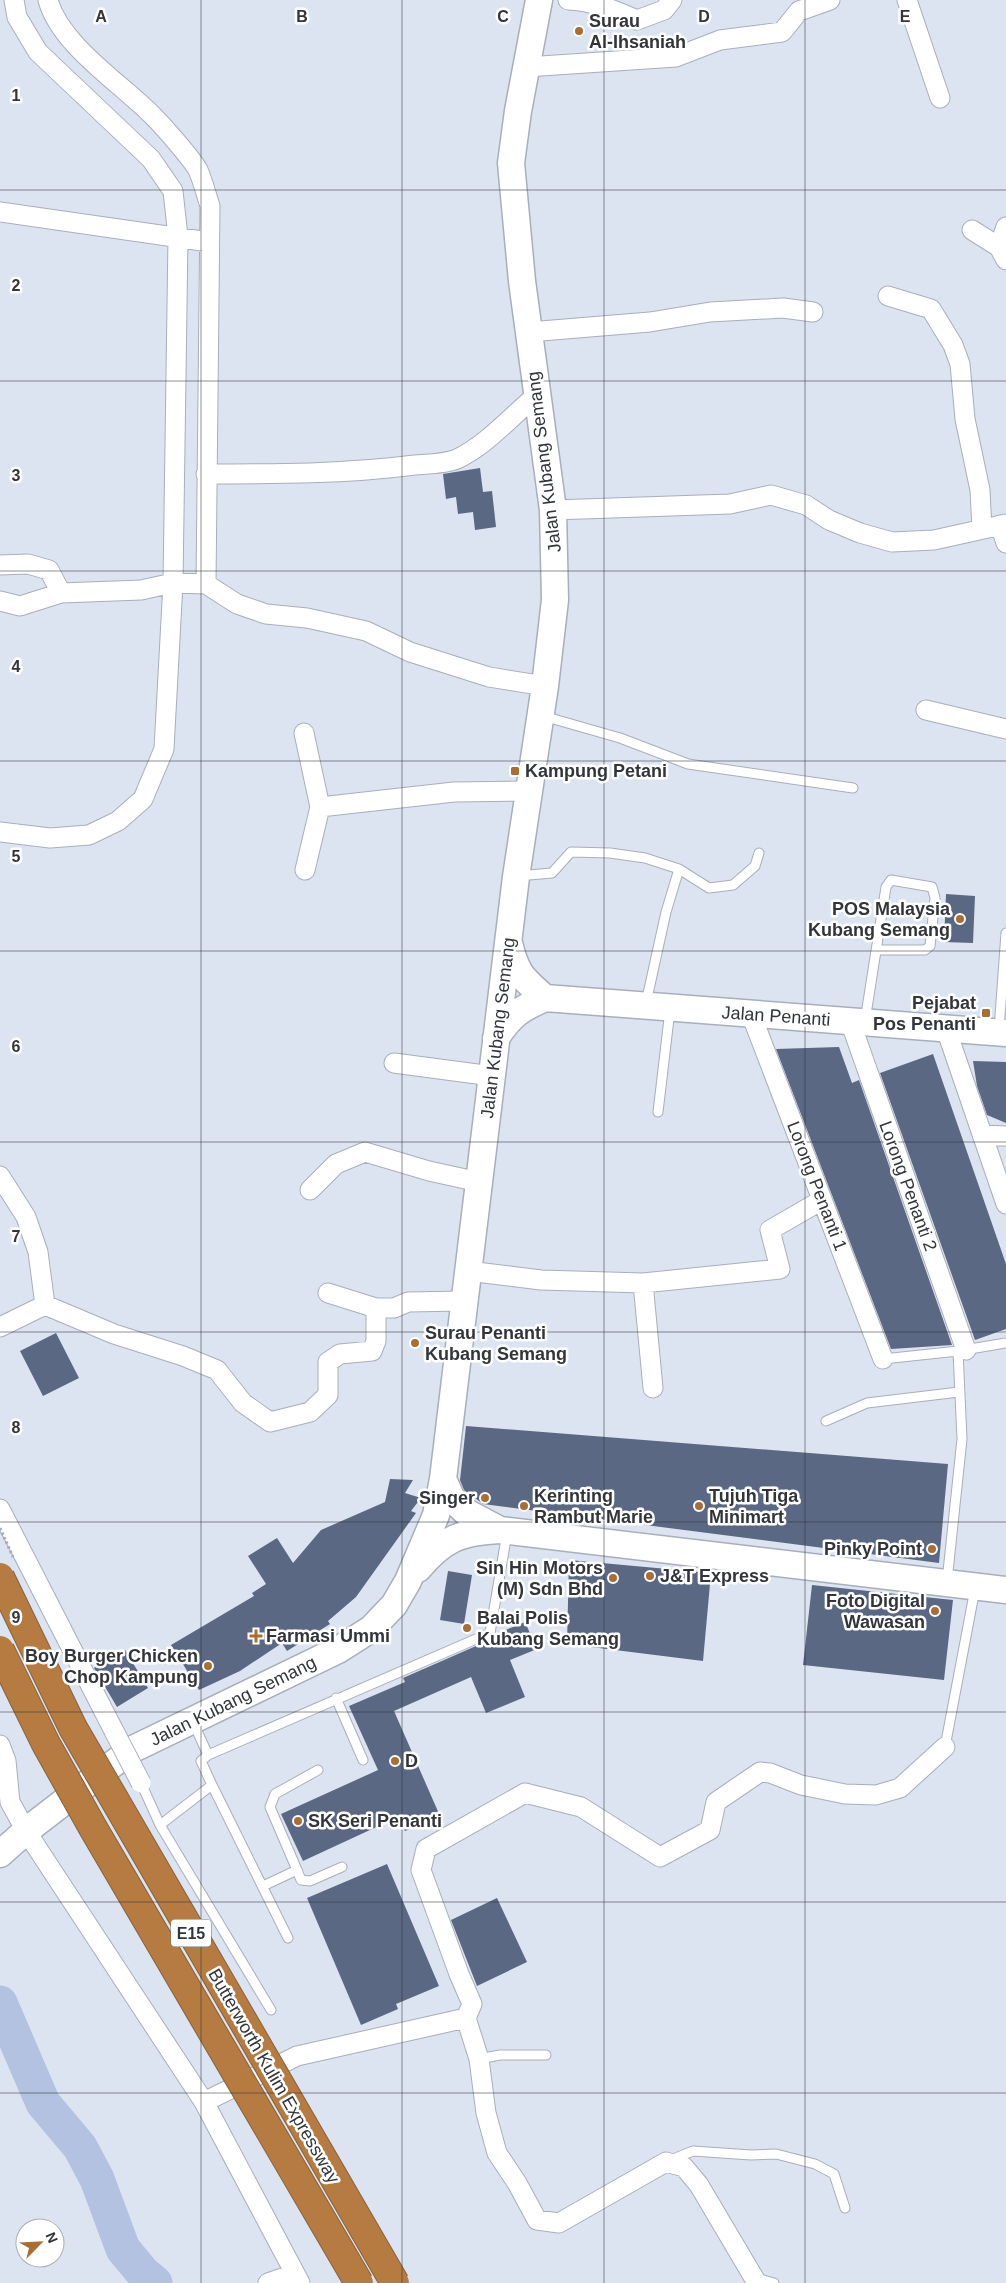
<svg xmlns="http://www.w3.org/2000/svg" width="1006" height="2283" font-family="Helvetica,sans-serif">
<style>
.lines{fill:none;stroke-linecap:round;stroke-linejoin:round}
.river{stroke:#b2c2e0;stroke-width:35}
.building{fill:#5a6883}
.lane-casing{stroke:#a8aeba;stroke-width:11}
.street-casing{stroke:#a8aeba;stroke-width:21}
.secondary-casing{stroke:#a8aeba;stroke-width:29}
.lane{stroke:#fff;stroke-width:9}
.street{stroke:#fff;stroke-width:19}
.secondary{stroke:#fff;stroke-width:26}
.street-bridge-casing{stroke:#a8aeba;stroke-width:21;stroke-linecap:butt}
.highway-bridge-casing{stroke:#87623e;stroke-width:30;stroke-linecap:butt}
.path-bridge{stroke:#a6abb6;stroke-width:3;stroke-dasharray:2.5 2.5;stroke-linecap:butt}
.street-bridge{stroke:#fff;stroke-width:19}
.highway-bridge{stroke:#b57b40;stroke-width:28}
.grid{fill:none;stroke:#32353a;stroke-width:1;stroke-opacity:0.55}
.poi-dot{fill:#a96e30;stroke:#fff;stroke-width:2}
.labels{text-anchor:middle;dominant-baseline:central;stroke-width:5;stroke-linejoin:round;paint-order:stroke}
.shield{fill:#fff;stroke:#707275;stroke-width:1}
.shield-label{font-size:16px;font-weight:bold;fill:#32353a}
.poi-label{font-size:18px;font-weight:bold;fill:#32353a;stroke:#fff;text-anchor:start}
.street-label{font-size:18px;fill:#32353a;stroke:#fff}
.grid-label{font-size:16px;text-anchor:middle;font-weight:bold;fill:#32353a;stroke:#fff;stroke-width:5;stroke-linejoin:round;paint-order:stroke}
</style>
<rect width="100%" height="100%" fill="#dde4f1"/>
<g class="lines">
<path class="river" d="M0 2003 43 2103 80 2147 97 2179 123 2249 143 2273 155 2283"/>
</g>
<path class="building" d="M480 468 483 492 492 491 496 527 475 530 473 512 458 514 456 497 446 499 443 474Z
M946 894 975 896 973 943 944 942Z
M839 1047 852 1083 859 1080 952 1345 891 1349 776 1049Z
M933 1054 1006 1264V1329L975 1340 880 1073Z
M973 1061 1006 1062V1123L987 1115 977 1086Z
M56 1333 79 1378 43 1396 20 1351Z
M466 1426 948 1464 939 1563 483 1504 464 1490 460 1480Z
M390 1479 413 1480 405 1493 421 1498 411 1511 416 1513 356 1597 328 1621 330 1624 287 1651 282 1643 240 1671 199 1690 171 1645 254 1596 252 1593 266 1584 248 1556 277 1538 293 1563 321 1530 385 1502Z
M569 1560 711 1573 703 1661 567 1644Z
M448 1571 472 1575 464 1624 440 1620Z
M812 1585 953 1600 944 1680 803 1665Z
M525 1622 537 1649 510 1660 525 1697 486 1713 471 1677 394 1711 440 1816 405 1831 398 1817 303 1861 281 1814 378 1770 349 1706 405 1682 403 1678 492 1639 496 1634Z
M125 1650 148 1688 117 1707 94 1668Z
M387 1864 439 1986 396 2004 398 2009 361 2025 307 1898Z
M497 1898 527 1962 477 1986 451 1920Z"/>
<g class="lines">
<g class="lane-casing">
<path id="lane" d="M543 716 620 738 688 764 853 788
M518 876 552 873 571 852 610 853 645 858 679 869
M646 1003 666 912 679 869 709 888 733 885 755 866 759 853
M865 1021 886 887 891 880 932 887 935 898 930 946 925 950H877
M999 1030 1006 933
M658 1112 670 1010
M883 1359 958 1351 1006 1343
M826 1421 867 1403 959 1392
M947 1581 962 1439 958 1351
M336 1698 363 1760
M193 1722 208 1755
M945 1747 975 1589
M141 1783 160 1825 271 2010
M212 1785 201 1761 208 1755 490 1633 507 1533
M160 1825 212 1785 288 1938
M297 1870 301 1880 310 1881 342 1867
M263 1886 297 1870 270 1807 275 1794 318 1770
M479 2059 500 2055H546
M668 2161 693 2151 751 2155 776 2154 815 2164 834 2174 845 2208
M756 2278 774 2283"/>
</g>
<g class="street-casing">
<path id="street" d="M48 0C60 45 122 84 154 117 164 127 192 159 198 170 203 181 206 194 210 206L206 584 237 604 266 614 307 618 366 631 410 652 489 677 545 686
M568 0C593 1 614 10 637 20L664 10 672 0
M907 0 940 98
M526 67 676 57 720 40 782 32 799 11 830 0
M0 212 209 242
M972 230 999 247 1006 260
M999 247 1006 227
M888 296 931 309 953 345 960 364 965 419 980 490 982 529
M529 332 650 322 710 312 783 308 813 312
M206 474C276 474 346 474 415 465 428 464 445 464 457 459 488 444 510 417 537 395
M553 510 730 504 771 495 806 505 829 520 860 533 892 542 934 540 1006 524
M1000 525 1006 543
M0 565 28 564 49 570 61 593 141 590 173 583 206 584
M0 601 20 606 61 593
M926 710 1006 729
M304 733 320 807
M0 832 50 838 89 835 118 821 143 799 164 749 173 583 178 237 173 191 151 159 38 52 17 17 14 0
M305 870 320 807 454 792 528 791
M751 1014 883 1359
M850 1021 966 1350
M946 1029 1006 1204
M394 1063 492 1076
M982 1135 1006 1136
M0 1176 26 1217 38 1252 45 1305
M310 1190 336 1164 365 1152 429 1171 479 1182
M468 1271 541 1280 643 1283 780 1269 770 1230 822 1200
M643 1283 653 1388
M328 1293 376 1308
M0 1327 45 1305 114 1334 183 1356 217 1370 243 1403 270 1422 310 1412 328 1395V1362L340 1354 372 1351 376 1341V1308H394L408 1302 464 1301
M0 1509 115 1733
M0 1745 6 1761 10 1802 26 1831 204 2102 300 2283
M204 2102 297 2056 466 2018
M268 2283 294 2274
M757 2283 699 2185 684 2167 666 2162 559 2223 537 2220 517 2183 497 2153 486 2113 479 2059 466 2018 472 2004 459 1974 421 1870 426 1849 525 1793 581 1807 660 1857 710 1830 716 1802 760 1772 770 1773 801 1785 845 1794 876 1795 900 1788 945 1747"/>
</g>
<g class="secondary-casing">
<path id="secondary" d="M509 943C516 973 522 978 545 998
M496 1038C511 1015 520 1009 545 998L1006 1033
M443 1479 452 1499 466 1512 500 1530
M418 1569C444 1538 461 1532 500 1530L1006 1590
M0 1854 26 1831 131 1750 338 1650 371 1629 394 1605 408 1581 436 1515 443 1479 516 877 545 686 555 600 553 510 522 281 511 163 518 111 539 0"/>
</g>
<use href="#lane" class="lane"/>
<use href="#street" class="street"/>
<use href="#secondary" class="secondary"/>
<g class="street-bridge-casing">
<path id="street-bridge" d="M115 1733 141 1783"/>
</g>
<g class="highway-bridge-casing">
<path id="highway-bridge" d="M0 1577 73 1728 395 2283
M0 1650 46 1744 93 1828 359 2283"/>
</g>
<path class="path-bridge" d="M0 1528 13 1557"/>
<use href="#street-bridge" class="street-bridge"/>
<use href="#highway-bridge" class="highway-bridge"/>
</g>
<path class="grid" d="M201 0V2283M402 0V2283M604 0V2283M805 0V2283M0 190H1006M0 381H1006M0 571H1006M0 761H1006M0 951H1006M0 1142H1006M0 1332H1006M0 1522H1006M0 1712H1006M0 1902H1006M0 2093H1006"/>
<g class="poi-dot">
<circle cx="579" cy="31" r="5"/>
<rect x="510" y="766" width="10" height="10" rx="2.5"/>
<circle cx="960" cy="919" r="5"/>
<rect x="981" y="1008" width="10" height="10" rx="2.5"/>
<circle cx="415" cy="1343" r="5"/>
<circle cx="485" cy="1498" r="5"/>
<circle cx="524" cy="1506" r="5"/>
<circle cx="699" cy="1506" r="5"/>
<circle cx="932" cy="1549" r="5"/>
<circle cx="650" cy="1576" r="5"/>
<circle cx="613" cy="1578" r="5"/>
<circle cx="935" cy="1611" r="5"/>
<circle cx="467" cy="1628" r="5"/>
<path d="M253.5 1628.5h5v5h5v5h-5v5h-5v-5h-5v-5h5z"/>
<circle cx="208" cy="1666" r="5"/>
<circle cx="395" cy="1761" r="5"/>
<circle cx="298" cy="1821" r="5"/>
</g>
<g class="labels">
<rect class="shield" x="171" y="1919.5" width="40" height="27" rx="4"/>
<g class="shield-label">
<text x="191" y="1933">E15</text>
</g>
<g class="poi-label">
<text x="589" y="21">Surau<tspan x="589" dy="21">Al-Ihsaniah</tspan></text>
<text x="525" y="771">Kampung Petani</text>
<text x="950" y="909" text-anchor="end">POS Malaysia<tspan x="950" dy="21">Kubang Semang</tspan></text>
<text x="976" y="1003" text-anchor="end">Pejabat<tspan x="976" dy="21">Pos Penanti</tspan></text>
<text x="425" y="1333">Surau Penanti<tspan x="425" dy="21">Kubang Semang</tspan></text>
<text x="534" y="1496">Kerinting<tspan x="534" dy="21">Rambut Marie</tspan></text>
<text x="709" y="1496">Tujuh Tiga<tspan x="709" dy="21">Minimart</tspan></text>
<text x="475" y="1498" text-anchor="end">Singer</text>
<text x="922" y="1549" text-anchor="end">Pinky Point</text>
<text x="603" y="1568" text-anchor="end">Sin Hin Motors<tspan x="603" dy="21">(M) Sdn Bhd</tspan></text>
<text x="660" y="1576">J&amp;T Express</text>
<text x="925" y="1601" text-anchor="end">Foto Digital<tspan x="925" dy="21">Wawasan</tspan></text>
<text x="477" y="1618">Balai Polis<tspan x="477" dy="21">Kubang Semang</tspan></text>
<text x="266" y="1636">Farmasi Ummi</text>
<text x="198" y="1656" text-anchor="end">Boy Burger Chicken<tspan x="198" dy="21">Chop Kampung</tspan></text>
<text x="405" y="1761">D</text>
<text x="308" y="1821">SK Seri Penanti</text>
</g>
<g class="street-label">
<text transform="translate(544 462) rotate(-97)">Jalan Kubang Semang</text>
<text transform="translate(776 1016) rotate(4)">Jalan Penanti</text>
<text transform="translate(498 1028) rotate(-83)">Jalan Kubang Semang</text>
<text transform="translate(817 1186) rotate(69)">Lorong Penanti 1</text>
<text transform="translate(908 1186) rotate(70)">Lorong Penanti 2</text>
<text transform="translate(233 1701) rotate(-26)">Jalan Kubang Semang</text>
<text transform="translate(274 2076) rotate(60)">Butterworth Kulim Expressway</text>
</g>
</g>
<g class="grid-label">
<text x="101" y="22">A</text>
<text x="302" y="22">B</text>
<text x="503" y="22">C</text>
<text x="704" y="22">D</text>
<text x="905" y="22">E</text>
<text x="16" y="101">1</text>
<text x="16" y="291">2</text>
<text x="16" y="481">3</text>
<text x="16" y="672">4</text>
<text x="16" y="862">5</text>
<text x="16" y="1052">6</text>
<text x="16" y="1242">7</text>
<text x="16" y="1433">8</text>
<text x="16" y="1623">9</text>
</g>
<g transform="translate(40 2243) rotate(66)"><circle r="24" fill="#ffffff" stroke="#adaeb0"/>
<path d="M0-4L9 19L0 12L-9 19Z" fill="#a96e30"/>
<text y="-8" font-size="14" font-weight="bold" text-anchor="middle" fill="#32353a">N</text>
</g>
</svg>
